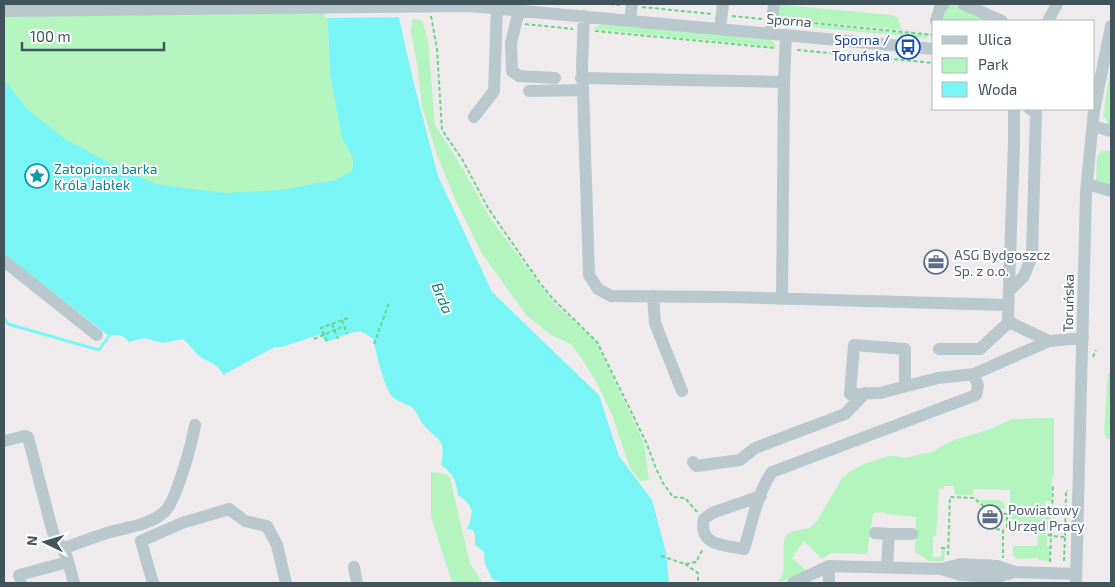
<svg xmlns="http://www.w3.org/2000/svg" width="1115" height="587" font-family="'Exo 2',sans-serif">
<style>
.green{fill:#b3f4bf}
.water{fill:#7af5f6}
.pier{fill:#efebec}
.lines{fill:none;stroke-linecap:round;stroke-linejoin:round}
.stream{stroke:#7af5f6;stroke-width:3}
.path{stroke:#67d589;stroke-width:2;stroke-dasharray:4 2.5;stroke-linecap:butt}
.minor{stroke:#b8c8cd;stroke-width:12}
.labels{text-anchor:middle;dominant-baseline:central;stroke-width:4;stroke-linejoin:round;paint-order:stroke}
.street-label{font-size:14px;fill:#42545b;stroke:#fff}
.transit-label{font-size:14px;fill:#164399;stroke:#fff;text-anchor:end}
.culture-label{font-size:14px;fill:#0d838f;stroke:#fff;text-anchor:start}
.service-label{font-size:14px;fill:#4e5e75;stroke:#fff;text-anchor:start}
.water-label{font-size:15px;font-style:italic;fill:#057f80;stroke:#fff}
</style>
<rect width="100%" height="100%" fill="#efebec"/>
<path class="green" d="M4 4H327L330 74 342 139 353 158 344 241 4 140Z
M783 5 892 15 898 18 901 29 928 32 777 19 779 6Z
M953 5 956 6 990 21H938L947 7Z
M412 19 422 20 428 40 435 125 463 169 490 218 553 302 596 342 644 443 649 480 640 481 630 468 612 415 596 381 584 362 571 344 551 335 526 315 481 252 456 201 437 155 422 106 417 63 411 33Z
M777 21 926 35 928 36 926 38 778 24Z
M601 24 768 39 774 42 776 47 592 29Z
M1111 66V126L1109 125 1103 115Z
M1101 151H1111V186L1096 181 1097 157Z
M1111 370V440L1106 438 1104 431 1108 374Z
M1054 418V474L1052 479 1051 501H1045V510H1051L1050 530 1039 525 1010 523V490L973 489V495H955L954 486H944V489H939L936 536 933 537V557H941L942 549H945L944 561H929L915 552 916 517 885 514V512L873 513 867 554 831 553 822 559 804 541 792 558 808 572 776 583C789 577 781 550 785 538 789 528 804 531 811 527 811 527 816 522 817 521L842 478 849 472 864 464 888 456H897L904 458 932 452 949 442 993 428 1012 419Z
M431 472 446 474 450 478 470 564 483 583H452L431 517Z
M978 500H999L1004 503 1005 509H989Z
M1038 531 1047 536V546L1050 547V561L1038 560V558L1017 559 1013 555V546H1037Z"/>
<path class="water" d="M327 4H400L399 18 414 84 438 176 492 292 599 395 619 456 652 500 666 552 669 583H505L492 579 485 564 484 552 475 545V534L472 529H467C474 510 475 508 458 495 456 481 453 473 441 465 447 436 436 441 422 423 419 418 416 410 411 407 404 402 396 402 391 395 381 378 378 358 373 339 370 337 366 333 362 332 354 329 336 340 325 342L321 334 282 347H275L223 375C216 360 208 364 198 355 193 350 189 344 183 339L163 343 144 338 129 342C123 335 118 334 109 336L4 254V79L28 110 65 139 108 162 156 184 224 193 281 190 335 180 352 171 353 158 342 139 330 74Z"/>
<path class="pier" d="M324 4H402V17L325 18Z"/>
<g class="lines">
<path class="stream" d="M4 318 8 324 99 350 109 336"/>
<path class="path" d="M610 4 620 5
M642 7 712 14
M431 16 437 49 442 130 462 159 488 208 540 283 553 299 597 342 646 442 655 466 663 483 673 497 685 498 697 512
M732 16 762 19
M782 20 934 35
M525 24 573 29
M595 31 775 48
M797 50 934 63
M342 320 347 334
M332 324 338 339
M314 339 344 326
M327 341 321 328 348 318
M374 344 389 303
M1093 357 1096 350
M996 529 1003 530V558
M941 548H948
M948 555 950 497 974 498 990 512 1007 514V527L1037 529 1051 536 1065 537 1066 491H1068
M661 556 685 564 696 562 703 549
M1064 561 1065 537
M1050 562 1053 486
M685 564 698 573V583"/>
<path class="minor" d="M963 4 1002 21
M519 10 511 43 512 71 519 76 555 78
M4 11 469 6 934 49
M584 16 582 65 583 90 589 275 598 289 611 296 725 297 1008 305
M630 21 632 4
M936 21 940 8 944 4
M1048 21 1057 4
M720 29 723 4
M771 33 774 4
M581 78 784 82
M529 91 583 90
M1014 109V144L1008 315 1009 322 1049 341 1083 338
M474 117 494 91 497 8
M1093 126 1111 131
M1087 184 1111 191
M4 261 97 335
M1009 291 1024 276 1032 256 1036 113 1030 109
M653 296 655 323 682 391
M782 299 784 82 786 35
M939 349H980L1009 322
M905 386V349L854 345 850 394 880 393 938 378 974 374 1049 341
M4 441 25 436 28 437 53 533 66 555 74 583
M693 462 696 466 740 460 755 448 845 414 865 393
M761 496 712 513 704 519C698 546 724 545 744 549 752 524 757 493 772 472L976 395 978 386 974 374
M875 533 889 534 887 567
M889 534H912
M62 549C78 543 94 537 110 532 128 527 150 525 164 512 176 503 192 442 195 425
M354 567 357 583
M941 569 961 575 997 577 1015 572 1076 574
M21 583 19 575 68 562
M153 583 141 541 182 523 229 509 245 521 267 526 277 545 286 583
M793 583 829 566
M829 583V566L941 569 961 564 997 566 1015 572
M1076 583 1086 192 1094 111 1111 26"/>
</g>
<defs>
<g id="bus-ring" transform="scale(1.25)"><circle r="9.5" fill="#fff" stroke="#1a4fb4" stroke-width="1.5"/><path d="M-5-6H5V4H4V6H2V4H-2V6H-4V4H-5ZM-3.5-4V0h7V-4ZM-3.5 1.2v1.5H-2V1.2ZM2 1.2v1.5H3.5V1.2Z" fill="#1a4fb4"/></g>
<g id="sight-ring" transform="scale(1.25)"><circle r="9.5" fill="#fff" stroke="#0f9aa8" stroke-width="1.5"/><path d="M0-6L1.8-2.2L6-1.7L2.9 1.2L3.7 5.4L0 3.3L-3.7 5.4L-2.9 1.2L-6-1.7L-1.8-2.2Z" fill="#0f9aa8"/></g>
<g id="office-ring" transform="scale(1.25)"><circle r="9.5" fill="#fff" stroke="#5c6f8a" stroke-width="1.5"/><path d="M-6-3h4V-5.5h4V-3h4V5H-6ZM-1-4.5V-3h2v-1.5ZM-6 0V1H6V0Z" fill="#5c6f8a"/></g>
</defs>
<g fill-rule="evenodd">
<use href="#bus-ring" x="908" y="47"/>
<use href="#sight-ring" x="37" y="176"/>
<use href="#office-ring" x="936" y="262"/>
<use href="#office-ring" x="990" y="517"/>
</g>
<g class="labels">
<g class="street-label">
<text transform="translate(789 20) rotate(5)">Sporna</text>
<text transform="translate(1068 303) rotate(-89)">Toruńska</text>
</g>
<g class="transit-label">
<text x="890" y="39">Sporna /<tspan x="890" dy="16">Toruńska</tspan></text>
</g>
<g class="culture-label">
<text x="54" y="168">Zatopiona barka<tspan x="54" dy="16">Króla Jabłek</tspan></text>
</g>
<g class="service-label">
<text x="954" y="254">ASG Bydgoszcz<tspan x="954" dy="16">Sp. z o.o.</tspan></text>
<text x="1008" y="509">Powiatowy<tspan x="1008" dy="16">Urząd Pracy</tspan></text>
</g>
<g class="water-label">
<text transform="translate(443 298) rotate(68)">Brda</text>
</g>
</g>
<rect width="1115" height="587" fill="none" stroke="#42545b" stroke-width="10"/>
<rect x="932" y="20" width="162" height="90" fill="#ffffff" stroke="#b3bbbd"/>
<rect x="942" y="36" width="25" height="8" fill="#b8c8cd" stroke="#b3bbbd"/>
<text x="978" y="45" font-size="15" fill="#42545b">Ulica</text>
<rect x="942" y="58" width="25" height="15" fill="#b3f4bf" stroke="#b3bbbd"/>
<text x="978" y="70" font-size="15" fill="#42545b">Park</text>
<rect x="942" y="82" width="25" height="15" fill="#7af5f6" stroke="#b3bbbd"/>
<text x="978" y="95" font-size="15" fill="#42545b">Woda</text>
<g transform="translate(45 542) rotate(275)" stroke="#ffffff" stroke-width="4" paint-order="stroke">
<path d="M0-4L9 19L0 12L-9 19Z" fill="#42545b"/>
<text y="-8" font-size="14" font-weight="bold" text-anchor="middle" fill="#42545b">N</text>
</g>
<path d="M22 42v8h142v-8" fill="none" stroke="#42545b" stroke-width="2.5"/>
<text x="30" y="42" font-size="15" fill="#42545b" stroke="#ffffff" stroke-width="4" paint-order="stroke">100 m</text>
</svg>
